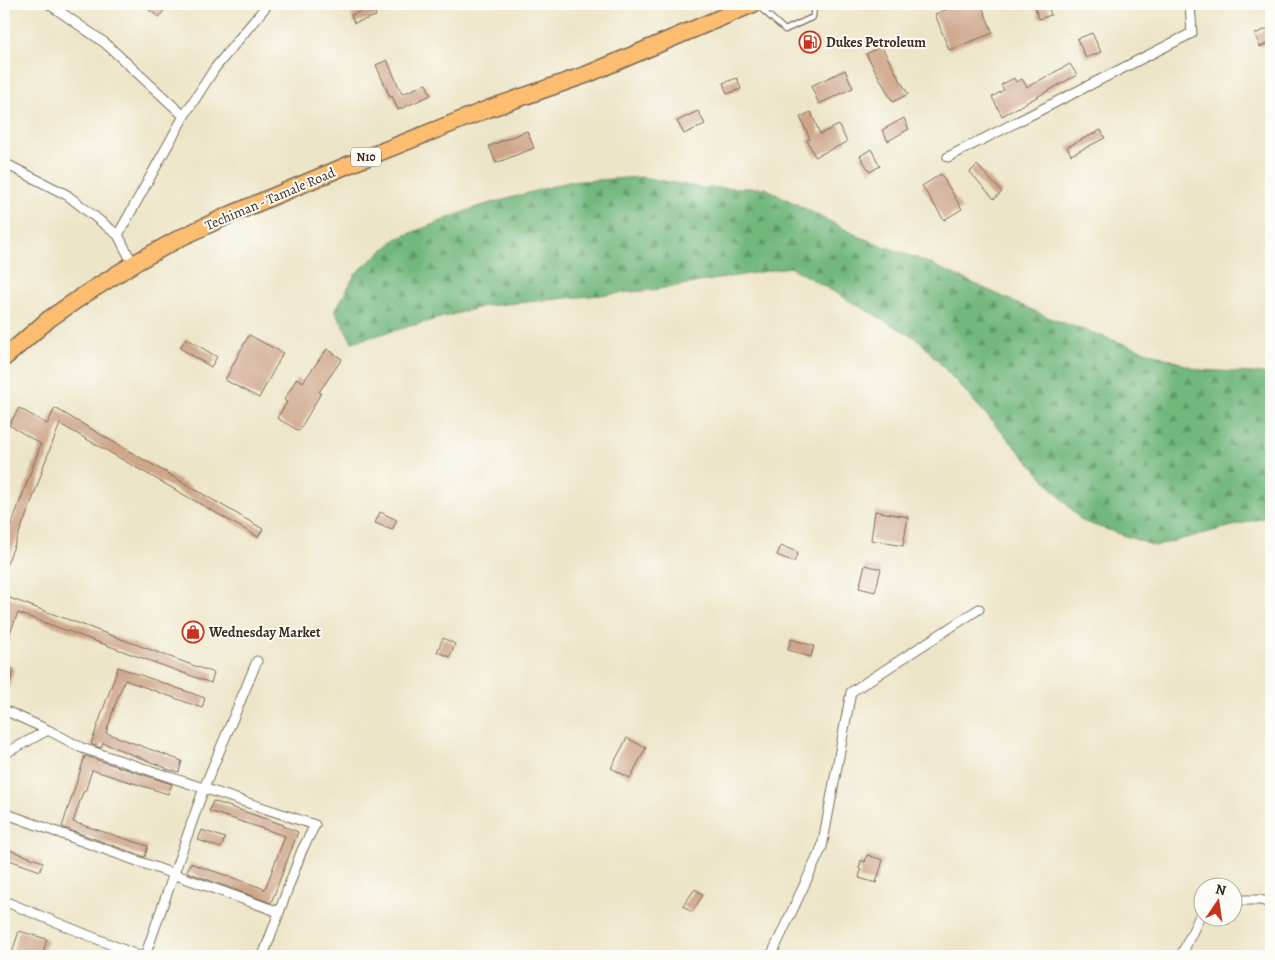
<svg xmlns="http://www.w3.org/2000/svg" width="1275" height="960" font-family="Alegreya,serif">
<style>
.forest{fill:url(#forest-firs);stroke:#56714e}
.building{fill:#cea68a}
.lines{fill:none;stroke-linecap:round;stroke-linejoin:round}
.lane-casing{stroke:#796b59;stroke-width:7}
.street-casing{stroke:#796b59;stroke-width:11}
.highway-casing{stroke:#796b59;stroke-width:19}
.lane{stroke:#fff;stroke-width:4.5}
.street{stroke:#fff;stroke-width:9}
.highway{stroke:#fcbd6f;stroke-width:16}
.labels{text-anchor:middle;dominant-baseline:central;stroke-width:4;stroke-linejoin:round;paint-order:stroke}
.shield{fill:#fdfcf7;stroke:#75695f;stroke-width:1}
.shield-label{font-size:12px;font-weight:bold;fill:#3b2a1e}
.poi-label{font-size:14px;font-weight:bold;fill:#3b2a1e;stroke:#fdfcf7;text-anchor:start}
.street-label{font-size:14px;fill:#3b2a1e;stroke:#fdfcf7}
</style>
<defs>
<pattern id="forest-firs" width="22" height="20" patternUnits="userSpaceOnUse" patternTransform="scale(1.25)"><rect width="22" height="20" fill="#72b87d"/><path d="M5 1l3.5 6h-7zM16 11l3.5 6h-7z" fill="#5f9666"/></pattern>
</defs>
<rect width="100%" height="100%" fill="#fdfcf7"/>
<filter id="ink" filterUnits="userSpaceOnUse"><feTurbulence type="fractalNoise" baseFrequency=".02" numOctaves="2"/><feDisplacementMap in="SourceGraphic" scale="10" xChannelSelector="R" yChannelSelector="G"/><feConvolveMatrix kernelMatrix="1 2 1 2 8 2 1 2 1" color-interpolation-filters="sRGB"/></filter>
<filter id="wash" filterUnits="userSpaceOnUse"><feTurbulence type="fractalNoise" baseFrequency=".0096" numOctaves="4" result="noise"/><feDisplacementMap in="SourceGraphic" scale="20" xChannelSelector="R" yChannelSelector="G"/><feGaussianBlur stdDeviation="1.12" result="paint"/><feColorMatrix in="noise" values="0 0 0 0 0 0 0 0 0 0 0 0 0 0 0 0 0 1.4 0 .05"/><feComposite in="paint" operator="in"/></filter>
<g filter="url(#wash)">
<rect width="100%" height="100%" fill="#ede5c7"/>
<path class="forest" d="M642 177 701 188H765L860 237 924 261 1052 319 1200 370 1271 374V516L1155 546 1082 521 919 340 790 267 652 290 484 306 352 342 335 311 356 273 396 239 474 208 568 182Z"/>
<g id="blocks">
<path class="building" d="M153 4H169L159 17 149 10Z
M962 4H981L993 33 949 50 935 14Z
M1034 4H1047L1051 15 1039 19Z
M373 7 376 16 354 23 351 15Z
M1271 27V42L1260 47 1255 34Z
M1092 33 1101 52 1086 58 1077 39Z
M881 46 908 94 893 102 866 54Z
M387 60 402 94 426 84 431 95 398 110 392 96 390 97 376 65Z
M1070 64 1077 75 1002 116 992 97 1004 90 1001 85 1014 78 1016 82 1022 79 1027 87Z
M845 70 853 88 819 104 811 86Z
M737 78 741 89 727 94 723 83Z
M698 111 705 124 684 134 677 121Z
M811 112 820 134 839 125 847 142 815 157 807 140 810 139 800 117Z
M904 118 909 129 888 141 882 130Z
M1101 130 1105 138 1071 155 1067 147Z
M527 131 534 148 496 163 489 146Z
M871 149 880 166 870 172 860 156Z
M977 165 1002 192 994 199 970 172Z
M941 174 962 209 944 220 922 186Z
M249 335 283 353 259 398 225 380Z
M186 338 217 357 211 367 180 348Z
M327 349 342 359 319 392 321 393 299 431 277 418 287 402 284 400 297 378 303 382Z
M19 408 47 424 55 408 263 529 258 537 60 424 41 472H42L30 506 4 571V545L41 444 9 425Z
M875 511 908 517 903 546 871 540Z
M380 512 397 520 392 530 375 523Z
M781 546 798 552 794 562 777 555Z
M865 565 881 569 875 592 859 588Z
M4 596 214 673 211 683 18 613 4 648Z
M443 638 455 644 450 657 437 652Z
M791 639 814 646 811 657 788 650Z
M4 666 14 669 6 695H4Z
M118 667 205 698 202 708 125 680 115 705 106 733 182 761 179 772 166 769V768L103 743 101 748 91 744Z
M627 738 646 748 630 778 611 768Z
M85 756 172 784 168 794 92 770 85 792H83L73 822 148 846 145 857 62 827Z
M213 801 284 825 283 826 298 832 271 903 187 872 190 863 265 889 285 836 209 811Z
M202 830 225 838 221 848 198 840Z
M4 848 43 862 40 871 4 858Z
M867 855 883 860 876 883 859 878 861 870 859 869 861 860 865 862Z
M695 889 703 895 692 912 683 906Z
M19 931 47 939 42 956H11Z"/>
</g>
</g>
<g filter="url(#ink)">
<use href="#blocks" fill-opacity="0" stroke="#796b59" stroke-width="1"/>
<g class="lines">
<g class="lane-casing">
<path id="lane" d="M757 5 785 30 813 17 814 4"/>
</g>
<g class="street-casing">
<path id="street" d="M49 4 105 43 184 116
M948 157 1192 33 1190 4
M4 163 67 195 118 235
M133 264 118 235 184 116 215 68 268 4
M4 710 48 730
M4 754 48 730 82 748 315 825 302 850 263 956
M4 813 279 912
M1232 900H1260L1271 903
M4 901 139 956
M145 956 204 788 257 661
M771 956 822 847 851 692 979 609
M1181 956 1199 918 1202 914"/>
</g>
<g class="highway-casing">
<path id="highway" d="M4 358 49 319 87 293 133 264 180 238 227 216 348 165 488 109 588 74 753 4"/>
</g>
<use href="#lane" class="lane"/>
<use href="#street" class="street"/>
<use href="#highway" class="highway"/>
</g>
</g>
<defs>
<g id="fuel-ring" transform="scale(1.125)"><circle r="9.5" fill="#fdfcf7" stroke="#c8321e" stroke-width="1.5"/><path d="M-5.5-6h7V0h2V4h1.3V-2.5L3-4.5l.8-.8L6-3V5H2.5V1h-1V6h-7ZM-4.2-4.7v3.2H.2V-4.7Z" fill="#c8321e"/></g>
<g id="shop-ring" transform="scale(1.125)"><circle r="9.5" fill="#fdfcf7" stroke="#c8321e" stroke-width="1.5"/><path d="M-5-2.5h2.3a2.7 3.5 0 0 1 5.4 0H5L5.5 6h-11ZM-1.5-2.5h3a1.5 2.3 0 0 0-3 0Z" fill="#c8321e"/></g>
</defs>
<g fill-rule="evenodd">
<use href="#fuel-ring" x="810" y="42"/>
<use href="#shop-ring" x="193" y="632"/>
</g>
<g class="labels">
<rect class="shield" x="351" y="147.5" width="30" height="19" rx="4"/>
<g class="shield-label">
<text x="366" y="157">N10</text>
</g>
<g class="poi-label">
<text x="826" y="42">Dukes Petroleum</text>
<text x="209" y="632">Wednesday Market</text>
</g>
<g class="street-label">
<text transform="translate(270 199) rotate(-23)">Techiman - Tamale Road</text>
</g>
</g>
<rect width="1275" height="960" fill="none" stroke="#fdfcf7" stroke-width="20"/>
<g transform="translate(1218 902) rotate(13)"><circle r="24" fill="#fdfcf7" stroke="#afa8a0"/>
<path d="M0-4L9 19L0 12L-9 19Z" fill="#c8321e"/>
<text y="-8" font-size="14" font-weight="bold" text-anchor="middle" fill="#3b2a1e">N</text>
</g>
</svg>
